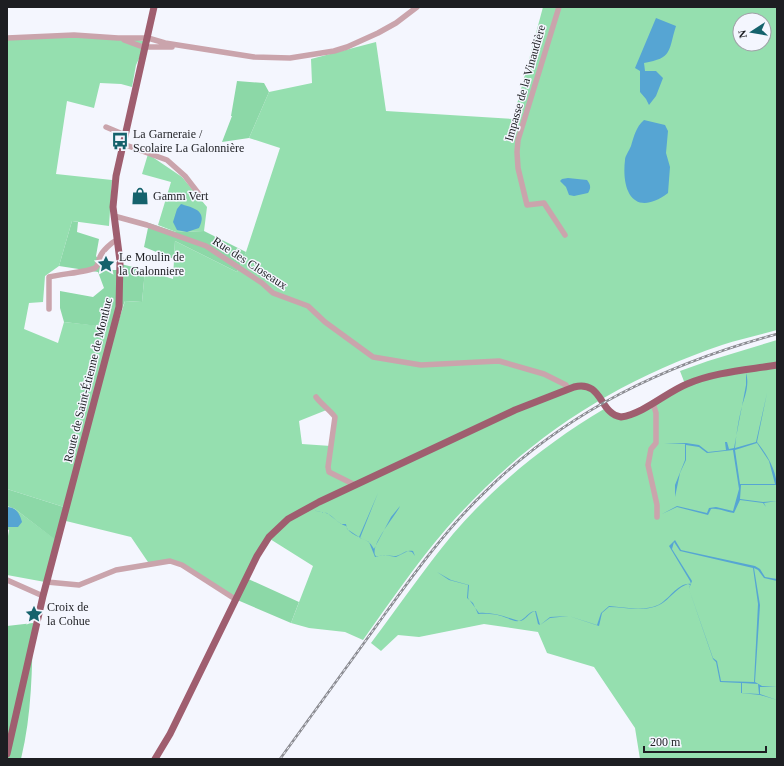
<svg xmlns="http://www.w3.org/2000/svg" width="784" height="766" font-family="'Times New Roman',serif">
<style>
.green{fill:#95dfaf;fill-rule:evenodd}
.forest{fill:#8cd8a7}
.water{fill:#56a5d3;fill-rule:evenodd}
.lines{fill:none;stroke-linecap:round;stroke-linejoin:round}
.minor{stroke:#caa4ac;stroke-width:5.5}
.major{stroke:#9f5e6f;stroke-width:7}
.rail-casing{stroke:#8b8c92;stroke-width:2.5}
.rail{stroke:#f4f6fe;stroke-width:1;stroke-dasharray:3;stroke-linecap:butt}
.labels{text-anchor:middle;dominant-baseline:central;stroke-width:3;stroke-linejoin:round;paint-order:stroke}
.street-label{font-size:12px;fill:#1d1e22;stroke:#f4f6fe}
.poi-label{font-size:12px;fill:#1d1e22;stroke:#f4f6fe;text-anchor:start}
</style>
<rect width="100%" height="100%" fill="#f4f6fe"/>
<path class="green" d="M543 7H777V330C759 335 740 339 722 345 612 382 523 441 446 529 416 564 390 602 363 640L345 632 309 628 291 623 313 566 270 539 236 597 182 565 170 561 150 565 131 537 66 521 67 508 7 489V39C53 36 102 31 147 42L136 65 132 87 121 84 100 83 94 108 67 101 56 174 112 180 109 226 72 221 59 266 45 276 43 302 29 303 24 329 58 343 64 322 110 327 109 350 125 301 142 302 145 270 173 279 175 241 237 272 246 252 280 148 249 138 269 92 312 83 311 59 376 42 386 111 513 119ZM740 20H764V44H740ZM329 409 335 417 331 446 302 444 299 421Z
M148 154 182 177 207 207 204 231 176 232 158 225 171 182 142 174Z
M777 340V759H640L635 728 594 667 547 653 538 632 484 624 419 637 398 635 381 651 371 643C398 607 424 569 453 534 496 484 547 443 604 409L621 417 685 384 680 371 708 361Z
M7 507 15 509 56 540 45 582 7 575V542L9 530 7 529Z"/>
<path class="forest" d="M237 81 264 83 269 92 249 138 222 142 232 116H231Z
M72 221 78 222 77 232 99 239 96 256 106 270H117V263L145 270 142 302 125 301 114 328 64 322 60 308V291L93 297 104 288 98 272 59 266Z
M149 223 176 232 204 231 246 252 237 272 175 241 174 259 144 247Z
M7 489 67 508 58 542 15 509 7 506Z
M246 578 299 602 291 623 235 599Z
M33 623C32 669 32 714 21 759H7V626Z"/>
<path class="water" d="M656 18 676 26C668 51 673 58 644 63L645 71H656L663 78 656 96 649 105 646 99 640 92V71L635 68Z
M644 120 665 125 668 131 666 153 670 167 668 193C636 217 621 194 625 160 625 156 629 151 631 146 634 136 636 127 644 120Z
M568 178 587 180C591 185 591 188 588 193L574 196 569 195 566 187 560 181 562 179Z
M181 204C193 208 208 210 199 228L187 232 177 230 173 222 177 209Z
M746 373C750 386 744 398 741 410 738 422 736 436 735 448L756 442 767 393 757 442C768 456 777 471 777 489L776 485H741L740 499 763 502 777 501 764 503 766 507 777 508 766 507 763 503 740 500 734 513C726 512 718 508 711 509L708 515 677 507 662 514 677 506 707 513 709 508 716 507 733 511 739 489 733 450 707 453 699 447 686 445V460L680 473 675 497V485L685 460V444H664L686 443 699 445 708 452 726 450 725 442H727L729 449 734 448 746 385ZM757 443 769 461 775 484H740L735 450Z
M378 493 360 538C368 541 370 542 374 549L391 517 400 506C395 517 371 543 375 555L377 557C384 554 387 556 394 556 401 556 405 549 413 551L415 556 412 552 408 551 396 557 384 555 375 557 369 542C362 538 348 534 346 526 338 524 334 516 326 513 321 511 317 513 314 509L316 511 327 513 341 524H346L347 529 359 537Z
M7 507C16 507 20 514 22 522L18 527H7Z
M675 540 681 550 755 566 760 569 765 577 777 579V581L764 578 758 570 754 568 760 605 755 682 762 686 777 687H760V694L777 700 760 695 741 693V683L720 682 716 662 713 659 689 589 690 585 688 584C678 587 672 596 664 602 647 614 627 607 609 607L602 613 599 626 569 616 550 618 540 625 538 624 535 611C528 613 526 621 519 621 514 622 508 618 504 617 498 614 485 613 478 614L473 603 467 598 468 585 449 580 437 572 451 580 469 585 468 598 479 613C492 612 506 617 519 621 526 619 528 611 536 611L540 625 550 617 569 616 597 625 601 613 609 606C625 607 642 612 658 605 669 600 678 582 691 584L690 581 669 546ZM674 542 680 551 753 568 758 604 754 682 721 681 717 661 713 658 689 589 692 581 672 549ZM742 683 758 684 759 694 742 693Z"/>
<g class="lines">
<path class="minor" d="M559 7 518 140 517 152 518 168 527 205 544 203 565 235
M7 38 74 35 118 38H148L165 43 254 57 290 58 334 51 347 47 378 33 396 23 417 7
M124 40 143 47H172
M106 127 125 135
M123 144 167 160 185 176 202 198
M114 216 147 225 206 246 262 283 273 293 308 306 325 322 373 357 421 365 499 361 544 374 566 385 568 388
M49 309V277C60 274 88 272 95 268 99 265 98 261 100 257 102 251 112 242 117 240
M316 397C322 405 329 409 335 417L328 467 329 472 355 485
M653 403 656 413V443L651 449 648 465 657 505V517
M7 580 43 596
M47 582 79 585 116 570 170 561 182 565 235 599"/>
<path class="major" d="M7 754 43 596 119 307 120 261 113 207 116 176 154 7
M155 759 170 734 257 556 269 537 288 519 319 502 515 410 574 387C603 380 599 414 621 417 645 413 665 393 687 384 715 372 747 370 777 365"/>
<g class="rail-casing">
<path id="rail" d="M280 759C313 714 345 669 377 625 411 578 444 531 486 491 568 410 667 364 777 334"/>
</g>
<use href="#rail" class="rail"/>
</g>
<defs>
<g id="bus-bare" transform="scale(1.38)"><path d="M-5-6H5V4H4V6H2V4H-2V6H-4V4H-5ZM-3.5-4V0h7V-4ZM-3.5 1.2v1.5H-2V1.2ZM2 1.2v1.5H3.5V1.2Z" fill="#15626c" stroke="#f4f6fe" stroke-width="2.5" paint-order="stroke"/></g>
<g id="shop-bare" transform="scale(1.38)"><path d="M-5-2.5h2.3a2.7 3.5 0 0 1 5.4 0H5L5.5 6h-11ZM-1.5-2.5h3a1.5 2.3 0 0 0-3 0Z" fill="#15626c" stroke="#f4f6fe" stroke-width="2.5" paint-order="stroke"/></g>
<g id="sight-bare" transform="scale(1.38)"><path d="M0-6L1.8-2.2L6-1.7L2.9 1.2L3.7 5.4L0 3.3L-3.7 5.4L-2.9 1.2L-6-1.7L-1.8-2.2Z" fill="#15626c" stroke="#f4f6fe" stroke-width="2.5" paint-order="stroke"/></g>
</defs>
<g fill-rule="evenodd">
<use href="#bus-bare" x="120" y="141"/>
<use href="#shop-bare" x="140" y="196"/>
<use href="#sight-bare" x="106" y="264"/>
<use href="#sight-bare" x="34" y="614"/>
</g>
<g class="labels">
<g class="street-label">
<text transform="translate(525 83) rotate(-74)">Impasse de la Vinaudière</text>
<text transform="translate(250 263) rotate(33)">Rue des Closeaux</text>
<text transform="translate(88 380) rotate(-76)">Route de Saint-Étienne de Montluc</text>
</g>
<g class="poi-label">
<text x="133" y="134">La Garneraie /<tspan x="133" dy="14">Scolaire La Galonnière</tspan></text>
<text x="153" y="196">Gamm Vert</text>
<text x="119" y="257">Le Moulin de<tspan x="119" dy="14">la Galonniere</tspan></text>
<text x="47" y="607">Croix de<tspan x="47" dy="14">la Cohue</tspan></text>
</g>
</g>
<rect width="784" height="766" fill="none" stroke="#1d1e22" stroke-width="16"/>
<g transform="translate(752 32) rotate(258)"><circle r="19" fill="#f4f6fe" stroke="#9ea0a6"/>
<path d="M0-3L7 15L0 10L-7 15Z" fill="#15626c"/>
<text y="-6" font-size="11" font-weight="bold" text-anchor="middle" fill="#1d1e22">N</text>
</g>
<path d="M644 746v6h122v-6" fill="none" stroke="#1d1e22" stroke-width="2"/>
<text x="650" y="746" font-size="12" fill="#1d1e22" stroke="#f4f6fe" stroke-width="3" paint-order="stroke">200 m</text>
</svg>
